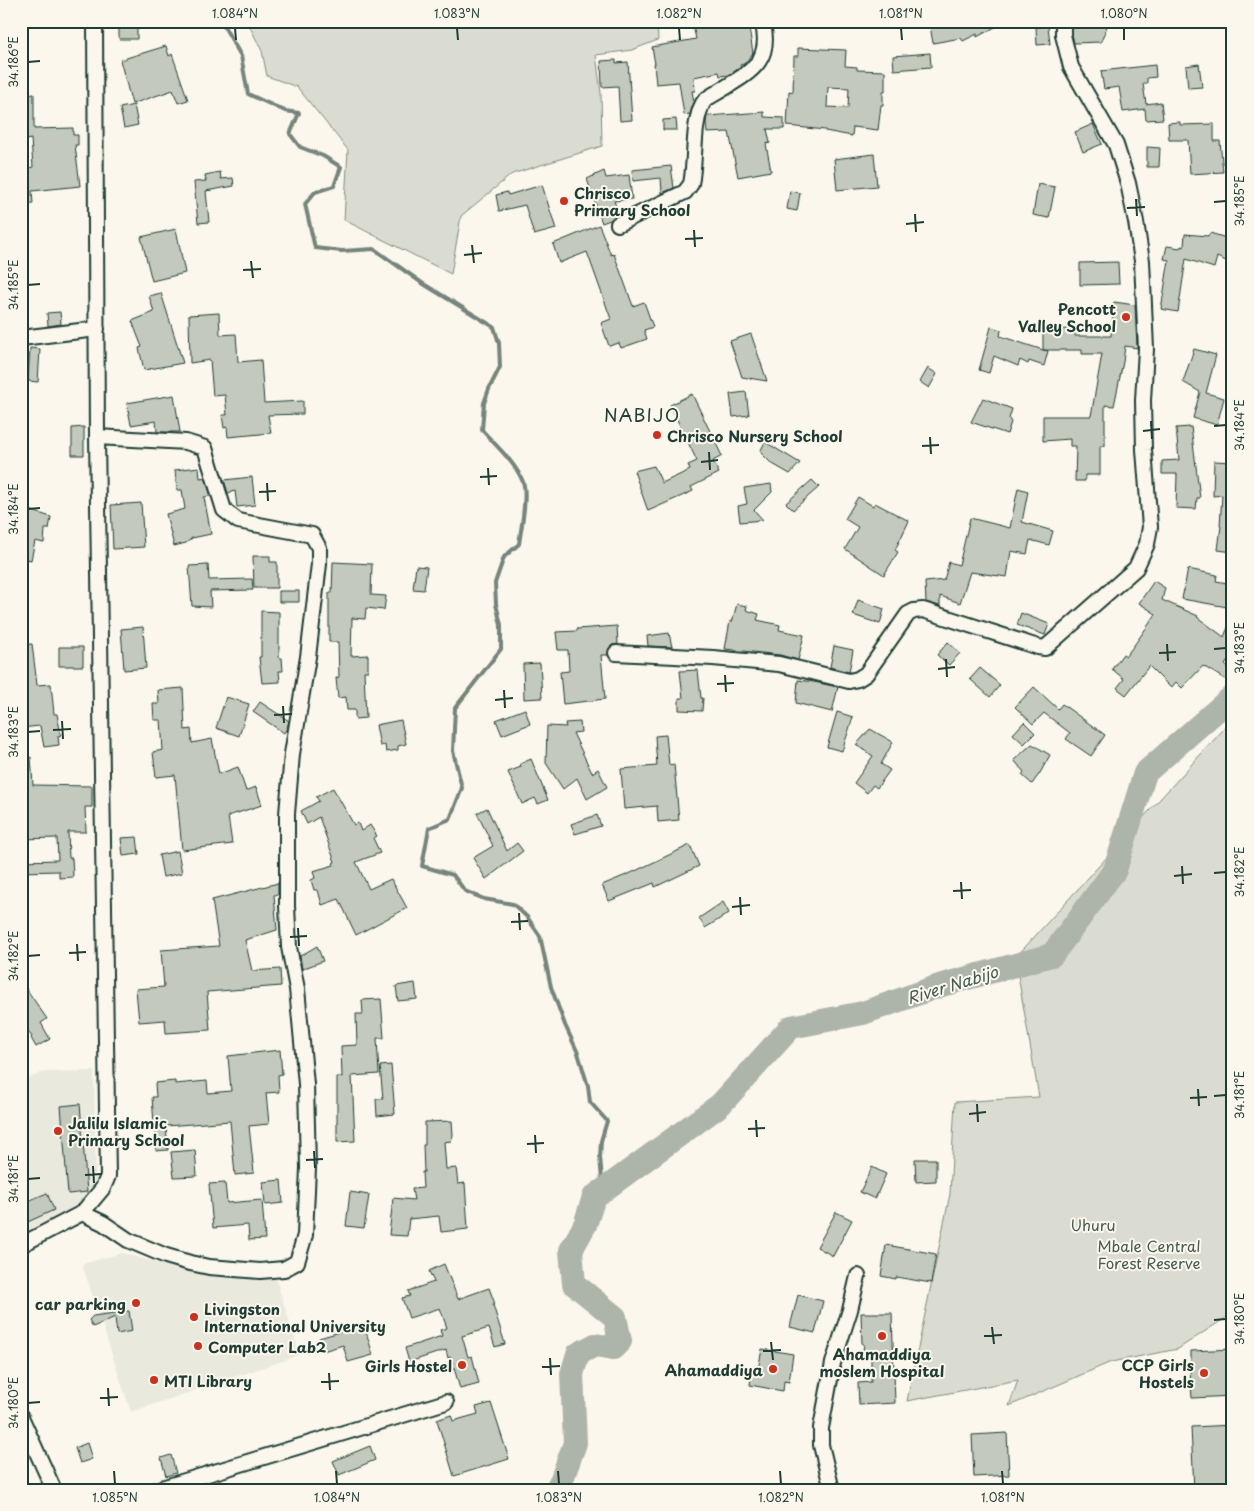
<svg xmlns="http://www.w3.org/2000/svg" width="1254" height="1511" font-family="'Playpen Sans',sans-serif">
<style>
.built{fill:#eae9de}
.green{fill:#dbdcd1;stroke:#7d8c82}
.lines{fill:none;stroke-linecap:round;stroke-linejoin:round}
.stream{stroke:#74847b;stroke-width:4}
.river{stroke:#adb4aa;stroke-width:24}
.building{fill:#c4c9be;stroke:#1f3d34;fill-rule:evenodd}
.minor-casing{stroke:#1f3d34;stroke-width:18}
.minor{stroke:#fbf7ec;stroke-width:14}
.ticks{fill:none;stroke:#1f3d34;stroke-width:2}
.poi-dot{fill:#c8321e;stroke:#fbf7ec;stroke-width:2}
.labels{text-anchor:middle;dominant-baseline:central;stroke-width:4;stroke-linejoin:round;paint-order:stroke}
.poi-label{font-size:15px;font-weight:bold;fill:#1f3d34;stroke:#fbf7ec;text-anchor:start}
.park-label{font-size:15px;fill:#455d53;stroke:#fbf7ec}
.water-label{font-size:16px;font-style:italic;fill:#425b52;stroke:#fbf7ec}
.quarter-label{font-size:18px;letter-spacing:1px;fill:#1f3d34;stroke:#fbf7ec}
.neatline{fill:none;stroke:#1f3d34;stroke-width:2}
.ticks-label{font-size:12px;text-anchor:middle;fill:#1f3d34}
</style>
<rect width="100%" height="100%" fill="#fbf7ec"/>
<filter id="ink" filterUnits="userSpaceOnUse"><feTurbulence type="fractalNoise" baseFrequency=".02" numOctaves="2"/><feDisplacementMap in="SourceGraphic" scale="10" xChannelSelector="R" yChannelSelector="G"/><feConvolveMatrix kernelMatrix="1 2 1 2 8 2 1 2 1" color-interpolation-filters="sRGB"/></filter>
<g filter="url(#ink)">
<path class="built" d="M94 1071 96 1182 78 1204 21 1234V1081L44 1072Z
M123 1253 171 1267 215 1277 276 1279 300 1355 131 1412 82 1264Z"/>
<path class="green" d="M247 21H657L658 40 632 50 596 55 601 93 602 146 512 174 461 216 451 274 344 220 348 150 297 87 267 76 262 51Z
M1233 719V1313L1178 1349 1111 1362 1009 1406 1018 1380 907 1401 950 1194 955 1102 1039 1097 1015 958Z"/>
<g class="lines">
<path class="stream" d="M221 21 241 56 248 94 285 111 299 113 290 134 300 147 323 156 341 167 334 186 315 192 305 204 315 248 342 251 374 249 422 283 494 327 499 343 500 367 489 389 484 403 482 430C496 446 515 462 523 482 528 495 521 529 519 544L504 557 495 583 496 604 501 625V649L455 708 453 751 462 788 450 819 429 828 422 866 453 875 465 891 484 899 513 904 527 917 540 936 551 987 565 1025 578 1053 588 1086 590 1102 607 1121 601 1141 600 1157 603 1191"/>
<path class="river" d="M556 1490 562 1479 575 1443 572 1374 578 1354 595 1345 613 1348 620 1341 615 1317 574 1284 571 1250 585 1225 594 1197 720 1105 791 1027 863 1013 942 985 1052 955 1115 870 1145 773 1233 696"/>
</g>
<path class="building" d="M119 21H137V39H119Z
M692 21H748L753 53 744 64 740 65 741 67 729 75 720 76 719 72 694 77 695 91H692L694 103 690 114 684 115 679 82 656 84 654 64H655L652 47 696 39Z
M953 21H1006L977 37V34L963 41 961 38 933 43 930 26Z
M1072 21H1109L1101 42 1074 43 1072 34Z
M1048 26 1050 44 1037 45 1036 27Z
M166 46 169 56 172 54 188 100 178 103 173 90 132 104 120 60Z
M798 48 846 50 845 66 857 67V70L885 71V91H883V105H881L878 130 853 127 852 136 825 131V130L787 126 789 91 793 92 794 56H798ZM828 87 849 88 848 108 827 107Z
M930 53 931 67 894 70 893 56Z
M616 60V63L628 62 632 120 620 121 618 86 602 87 601 61Z
M1199 64 1202 87 1188 88 1186 66Z
M1155 65 1156 77 1147 78V83L1143 84 1146 104 1161 102 1163 119 1146 120 1145 109 1123 112 1119 87 1104 89 1101 71Z
M34 94V129L73 128V135H78V145H75L80 186 32 191 33 204 21 205V178L30 173 29 168 33 167 31 139 21 141V95Z
M134 105 138 125 124 128 120 108Z
M764 112V117L784 118V129H767L770 143 766 144 771 171 738 177 729 132 707 133 706 123 707 116Z
M676 119 677 130H663V120Z
M1180 122V125L1214 124V141H1220L1223 172 1190 174 1188 140H1169L1168 123Z
M1093 124 1102 144 1083 152 1075 132Z
M1147 147 1160 148 1159 167H1147Z
M874 154 877 186 837 190 834 159Z
M671 166 674 188 662 193 661 178 633 181 632 170Z
M604 171 606 178 629 175 632 199 614 201 619 214 610 220 602 223 587 179Z
M220 172 221 179 233 178 234 186 206 191 209 222 198 223 194 182 206 181 205 175Z
M1038 184 1055 187 1049 218 1033 215Z
M542 185 556 229 534 235 525 205 499 211 496 195 507 192 508 195Z
M790 191 800 193 797 211 787 209Z
M599 225 611 255 614 254 633 306 644 302 653 327 644 330 647 339 621 348 619 343 609 346 601 323 611 319 587 252 559 263 553 244Z
M176 229 185 273 152 281 141 237Z
M1210 233 1233 240V264L1217 257 1214 268 1186 259 1178 312 1161 309 1169 260 1164 259 1167 246 1180 248 1181 246 1184 247 1185 234 1208 236Z
M1118 262 1119 284 1080 285V263Z
M161 293 183 363 144 370 139 348 142 347 132 321 154 312 149 296Z
M1114 302 1135 305 1137 348 1125 346 1123 362 1114 406 1105 405V446H1100V475H1085V481H1075L1076 446H1070V439L1043 441V416H1091L1102 354H1082V350H1043L1048 351 1044 366 1029 361 1028 364 1020 360 1018 366 994 356 989 373 979 370 991 327 1001 330 1000 336 1043 350V330L1075 329V336H1111Z
M60 312 61 324 48 326 47 313Z
M219 313 220 335 236 334 238 362 261 360 264 403 303 401V414L268 415 271 433 228 437 227 427 224 428 222 415H227L225 395 213 396 210 360 190 363 189 315Z
M751 334 767 381 742 377 730 341Z
M30 348 40 349 38 382 28 381Z
M1194 349 1216 355 1206 393 1224 398 1217 425 1193 418 1200 392 1183 382Z
M928 368 937 374 929 388 920 382Z
M746 392 749 415 733 417 730 394Z
M692 394 722 456 713 461 719 473 691 487 693 491 648 511 634 471 654 466 662 483 690 470 688 465 697 461 670 405Z
M174 395 180 432H157L156 421 131 425 127 403Z
M983 398 1012 409 1009 419 1011 422 1007 434 971 422Z
M84 427V455H72V428Z
M1191 427 1200 498H1197L1196 509 1176 508 1177 474H1162V461L1179 460 1176 428Z
M765 442 800 463 790 474 771 463 761 453V450Z
M1214 461 1233 462V552L1218 550 1221 526H1220L1222 495 1213 496Z
M199 467 200 478 205 477 211 496 204 497 211 534 192 538 186 543 174 546 166 514 185 509 182 490H177L175 470Z
M252 477 255 505 237 507 235 491 228 493 224 480Z
M812 480 819 487 793 510 786 503Z
M771 484 772 492 754 510 763 520 740 522 738 506 747 504 744 488Z
M1018 488 1028 491 1022 522 1053 531 1049 545 1030 540 1027 554 1011 551 1007 577 970 572 960 603 940 596V606L926 602 925 582 944 580 949 562 959 565 970 518 1010 528Z
M858 497 873 506 875 503 909 521 895 550 898 552 884 575 845 549 858 527 845 519Z
M141 503 144 547 113 549 111 505Z
M26 509 51 517 49 529H45L44 543 35 541 31 560 21 558V542Z
M253 556H270V562H277V588H254Z
M333 562 372 564 371 595 386 596 384 610 366 608 365 619 352 618 351 656 368 655V671H364L366 718 355 719V710H347L346 697 338 698 336 678 339 677 338 642H329V593H332Z
M208 565 209 580 252 579 253 590 210 591 211 607 192 606 189 566Z
M416 566 427 567 424 590 413 589Z
M1188 569 1217 575 1216 581 1233 584V608L1182 599Z
M1154 581 1165 588 1162 600 1198 616 1197 617 1224 637 1233 615V653L1225 665 1233 672V676L1228 681 1203 666 1182 688 1176 682 1171 688 1149 666 1126 695 1117 688 1124 679 1112 669 1123 654 1126 656 1135 644 1156 614 1139 603Z
M279 591H299V602H279Z
M858 600 884 609 880 624 853 615Z
M737 604 747 606 746 610 759 614 757 620 780 625 779 630 804 635 798 660 780 655 725 649 730 621 732 622Z
M261 611 279 612V658H282L283 671H279L280 682 262 683 259 657H261Z
M1021 613 1049 624 1045 635 1017 625Z
M617 626 618 644 612 645 609 648 608 655H601L605 699 563 704 560 672 569 671 568 650H558L556 632 577 631V629Z
M143 627 146 668 124 670 121 629Z
M669 633 672 647 648 646 647 636Z
M948 642 960 653 949 665 937 655Z
M32 644 37 685 51 684 54 714H57L61 735 58 736 59 745 44 747 40 726 21 728V645Z
M834 646 853 650 849 672 830 667Z
M59 647H83V666H59Z
M540 663 542 698 524 699 523 664Z
M980 668 1000 685 990 697 970 679Z
M698 670 701 698H703L702 711 679 710V698H683L680 671Z
M798 680 814 682 838 687 832 712 796 703Z
M1034 687 1058 709 1062 704 1105 735 1091 756 1066 739 1070 733 1044 713 1033 724 1015 707Z
M183 688 185 730 191 729 192 743 212 739 219 774 238 767 246 791 256 787 262 805 228 816 232 844 182 850 175 775 156 777 153 752 163 750 161 720H154L153 704H159L158 690Z
M226 697 249 704 239 736 216 728Z
M260 702 289 721 287 728 284 733 253 712Z
M525 709 530 724 502 735 496 720Z
M837 712 853 717 842 751 827 747Z
M401 720 406 744 398 746V750L386 752 385 745 380 746 376 725Z
M580 722 581 732 573 733 592 773 598 769 607 787 587 799 577 778 563 789 546 763 547 726 566 727 565 723Z
M1024 722 1035 733 1024 744 1013 734Z
M870 729 893 742 881 764 890 770 877 788 873 785 867 793 854 783 873 756 856 745Z
M666 735 669 765 674 764 679 820 658 822 657 806 624 809 621 769 657 766 655 736Z
M1032 744 1050 755 1040 773 1032 784 1022 775 1024 772 1014 760Z
M31 757 33 785 92 786V807H85L86 832H68L69 858H72L73 877 59 878V871L21 872V861L58 860 57 838 21 839V796H23L21 760Z
M531 759 548 800 538 804 535 798 522 804 508 772 521 767 520 764Z
M333 788 354 825 358 823 361 831 370 825 377 836 373 838 380 853 356 862 369 889 391 879 407 908 356 935 339 899 322 905 318 890H314L311 880 315 878 313 871 334 865 333 863 335 862 319 817 307 824 301 811 319 801 316 797Z
M487 808 507 851 517 843 523 851 486 879 473 858 493 846 477 813Z
M597 815 601 826 575 834 571 824Z
M137 837 139 854 123 856 121 838Z
M690 845 699 866 655 887 654 883 609 901 602 885 631 873Z
M178 851 182 873 163 877 159 855Z
M278 883V894L274 895 277 930 245 940 252 971 280 969 281 986 207 992 210 1030 166 1033 165 1020 139 1022 136 989 164 987 161 950 219 946 212 900Z
M723 902 729 913 705 928 699 918Z
M317 946 323 961 302 969 300 956Z
M21 981 47 1019 41 1023 50 1039 36 1047 31 1038 32 1037 21 1020Z
M415 983 417 999 398 1001 396 986Z
M381 999 384 1038H377L379 1074 352 1076 355 1141 337 1142V1077H342L341 1046 357 1045 356 1014H363L362 1000Z
M280 1050 282 1074 278 1075 279 1092 266 1093 269 1124 249 1126 254 1173 235 1175 230 1121 166 1126 168 1150 156 1151 152 1097H156L155 1083 175 1081V1084L207 1081 208 1093 231 1091 228 1056Z
M391 1065 395 1114 377 1116 376 1099H383L380 1066Z
M80 1104 87 1192 68 1194 61 1106Z
M452 1121 453 1135 451 1141 444 1142 446 1169 456 1168 458 1184 465 1183 468 1229 441 1232 439 1216 409 1219 407 1236 389 1235 393 1198 414 1200 412 1189 423 1188 422 1172H424L423 1145H425V1122Z
M195 1150 197 1176 174 1177 171 1152Z
M915 1159H936V1181L916 1182Z
M872 1167 886 1174 875 1199 860 1192Z
M281 1180 283 1203 265 1205 263 1182Z
M225 1183 227 1203 262 1200 265 1239 249 1240 248 1225 213 1228 209 1184Z
M350 1192 369 1195 364 1228 346 1226Z
M47 1193 54 1210 21 1225V1204Z
M836 1212 852 1220 833 1256 817 1247Z
M886 1245 936 1254 931 1283 896 1277V1279L881 1276Z
M444 1264 458 1299 489 1288 495 1304 493 1305 505 1344 495 1347 489 1328 462 1336 468 1357 472 1356 479 1384 460 1389 451 1357 448 1358 446 1350 409 1362 405 1348 442 1336 440 1330 447 1328 440 1308 409 1318 402 1298 410 1296 408 1291 434 1282 429 1271Z
M798 1295 823 1301 815 1333 790 1327Z
M129 1311 132 1331 117 1334 115 1317 93 1327 89 1320 93 1316Z
M861 1313H892L895 1403 859 1405 858 1383 871 1382V1356L862 1357 864 1344H862Z
M364 1325 373 1355 348 1362 343 1345 323 1351 319 1338Z
M762 1349 793 1354 789 1382 784 1381 783 1391 750 1385 752 1369 758 1370Z
M1233 1349V1396L1192 1398 1190 1370H1191V1351Z
M491 1403 509 1459 454 1476 437 1420 451 1415 453 1421 478 1414 476 1407Z
M1233 1425V1490H1194L1191 1427Z
M1007 1433 1009 1475 974 1477 972 1435Z
M87 1443 92 1459 80 1463 75 1448Z
M370 1446 375 1460 339 1475 333 1461Z
M171 1455 176 1473 166 1476 161 1458Z"/>
<g class="lines">
<g class="minor-casing">
<path id="minor" d="M618 224 685 192 691 184C696 160 692 123 703 103 706 98 713 95 718 92 748 73 774 63 762 21
M21 338 97 329
M616 653 713 658 779 664 849 681 858 679 866 674 908 614 914 611 923 610 1038 647 1045 648 1136 568 1147 544 1150 527 1144 450 1143 400 1146 349 1142 261 1136 222 1128 183 1116 145 1071 67 1063 35V21
M82 1213 103 1223 128 1240 166 1256 190 1263 209 1267 260 1271 284 1269 297 1262 305 1235 308 1168 306 1084 297 989 289 947 287 906V814L292 754 308 657 319 564V548L312 535 238 521 224 510 205 448 186 442 97 437
M21 1245 82 1213 103 1188 108 1176 97 437 95 21
M21 1417 54 1490
M155 1490 446 1402
M832 1490 821 1445V1428L833 1363 850 1310 858 1276"/>
</g>
<use href="#minor" class="minor"/>
</g>
</g>
<path class="ticks" d="M235 28 236 40M457 28 458 40M679 28 680 40M901 28 902 40M1124 28V40M28 62 40 61M1136 199 1137 216M1214 202 1226 201M1127 208 1145 207M915 214 916 232M906 224 924 222M694 230 695 247M685 239 703 238M472 245 474 263M464 255 482 253M251 261 253 278M243 270 261 269M28 285 40 284M1151 421 1152 439M1214 426 1226 425M1143 431 1160 429M930 437 931 454M922 446 939 445M709 452 710 470M701 462 718 460M488 468 489 485M480 477 497 476M267 483 268 501M259 492 276 491M28 509 40 508M1167 644 1168 661M1214 649 1226 648M1159 653 1176 652M946 659 947 677M938 669 955 667M725 675 726 692M717 684 734 683M504 690 505 708M495 700 513 698M283 706 284 723M274 715 292 714M62 721 63 739M53 730 71 729M28 732 40 731M1182 866 1183 884M1214 873 1226 872M1174 876 1192 874M961 882 962 899M953 891 971 890M740 897 741 915M732 907 750 905M519 913 520 930M511 922 528 921M298 928 299 946M290 937 307 936M77 944 78 961M69 953 86 952M28 956 40 955M1198 1089 1199 1106M1214 1096 1226 1095M1190 1098 1207 1097M977 1104 978 1122M969 1114 986 1112M756 1120 757 1137M748 1129 765 1128M535 1135 536 1153M527 1144 544 1143M314 1151 315 1168M306 1160 323 1159M93 1166 94 1183M85 1175 102 1174M28 1179 40 1178M1214 1320 1226 1319M992 1327 994 1344M984 1336 1002 1335M771 1342 773 1360M763 1351 781 1350M550 1358 551 1375M542 1367 560 1366M329 1373 330 1390M321 1382 339 1381M108 1388 109 1406M100 1398 118 1397M28 1403 40 1402M114 1471 115 1484M336 1471 337 1484M558 1471 559 1484M780 1471 781 1484M1002 1471 1003 1484"/>
<g class="poi-dot">
<circle cx="564" cy="201" r="5"/>
<circle cx="1126" cy="317" r="5"/>
<circle cx="657" cy="435" r="5"/>
<circle cx="58" cy="1131" r="5"/>
<circle cx="136" cy="1303" r="5"/>
<circle cx="194" cy="1317" r="5"/>
<circle cx="882" cy="1336" r="5"/>
<circle cx="198" cy="1346" r="5"/>
<circle cx="462" cy="1365" r="5"/>
<circle cx="773" cy="1369" r="5"/>
<circle cx="1204" cy="1373" r="5"/>
<circle cx="154" cy="1380" r="5"/>
</g>
<g class="labels">
<g class="poi-label">
<text x="574" y="192">Chrisco<tspan x="574" dy="17">Primary School</tspan></text>
<text x="1116" y="308" text-anchor="end">Pencott<tspan x="1116" dy="17">Valley School</tspan></text>
<text x="667" y="435">Chrisco Nursery School</text>
<text x="68" y="1122">Jalilu Islamic<tspan x="68" dy="17">Primary School</tspan></text>
<text x="126" y="1303" text-anchor="end">car parking</text>
<text x="204" y="1308">Livingston<tspan x="204" dy="17">International University</tspan></text>
<text x="208" y="1346">Computer Lab2</text>
<text x="882" y="1353" text-anchor="middle">Ahamaddiya<tspan x="882" dy="17">moslem Hospital</tspan></text>
<text x="1194" y="1364" text-anchor="end">CCP Girls<tspan x="1194" dy="17">Hostels</tspan></text>
<text x="452" y="1365" text-anchor="end">Girls Hostel</text>
<text x="763" y="1369" text-anchor="end">Ahamaddiya</text>
<text x="164" y="1380">MTI Library</text>
</g>
<g class="park-label">
<text x="1093" y="1224">Uhuru</text>
<text x="1149" y="1245">Mbale Central<tspan x="1149" dy="17">Forest Reserve</tspan></text>
</g>
<g class="water-label">
<text transform="translate(952 984) rotate(-17)">River Nabijo</text>
</g>
<g class="quarter-label">
<text x="642" y="414">NABIJO</text>
</g>
</g>
<rect width="1254" height="1511" fill="none" stroke="#fbf7ec" stroke-width="55"/>
<rect x="28" y="28" width="1198" height="1456" class="neatline"/>
<g class="ticks-label">
<text x="235" y="18">1.084°N</text>
<text x="457" y="18">1.083°N</text>
<text x="679" y="18">1.082°N</text>
<text x="901" y="18">1.081°N</text>
<text x="1124" y="18">1.080°N</text>
<text transform="translate(14 62) rotate(-90)" y="4">34.186°E</text>
<text transform="translate(1240 201) rotate(-90)" y="4">34.185°E</text>
<text transform="translate(14 285) rotate(-90)" y="4">34.185°E</text>
<text transform="translate(1240 425) rotate(-90)" y="4">34.184°E</text>
<text transform="translate(14 509) rotate(-90)" y="4">34.184°E</text>
<text transform="translate(1240 648) rotate(-90)" y="4">34.183°E</text>
<text transform="translate(14 732) rotate(-90)" y="4">34.183°E</text>
<text transform="translate(1240 872) rotate(-90)" y="4">34.182°E</text>
<text transform="translate(14 956) rotate(-90)" y="4">34.182°E</text>
<text transform="translate(1240 1095) rotate(-90)" y="4">34.181°E</text>
<text transform="translate(14 1179) rotate(-90)" y="4">34.181°E</text>
<text transform="translate(1240 1319) rotate(-90)" y="4">34.180°E</text>
<text transform="translate(14 1403) rotate(-90)" y="4">34.180°E</text>
<text x="115" y="1502">1.085°N</text>
<text x="337" y="1502">1.084°N</text>
<text x="559" y="1502">1.083°N</text>
<text x="781" y="1502">1.082°N</text>
<text x="1003" y="1502">1.081°N</text>
</g>
</svg>
